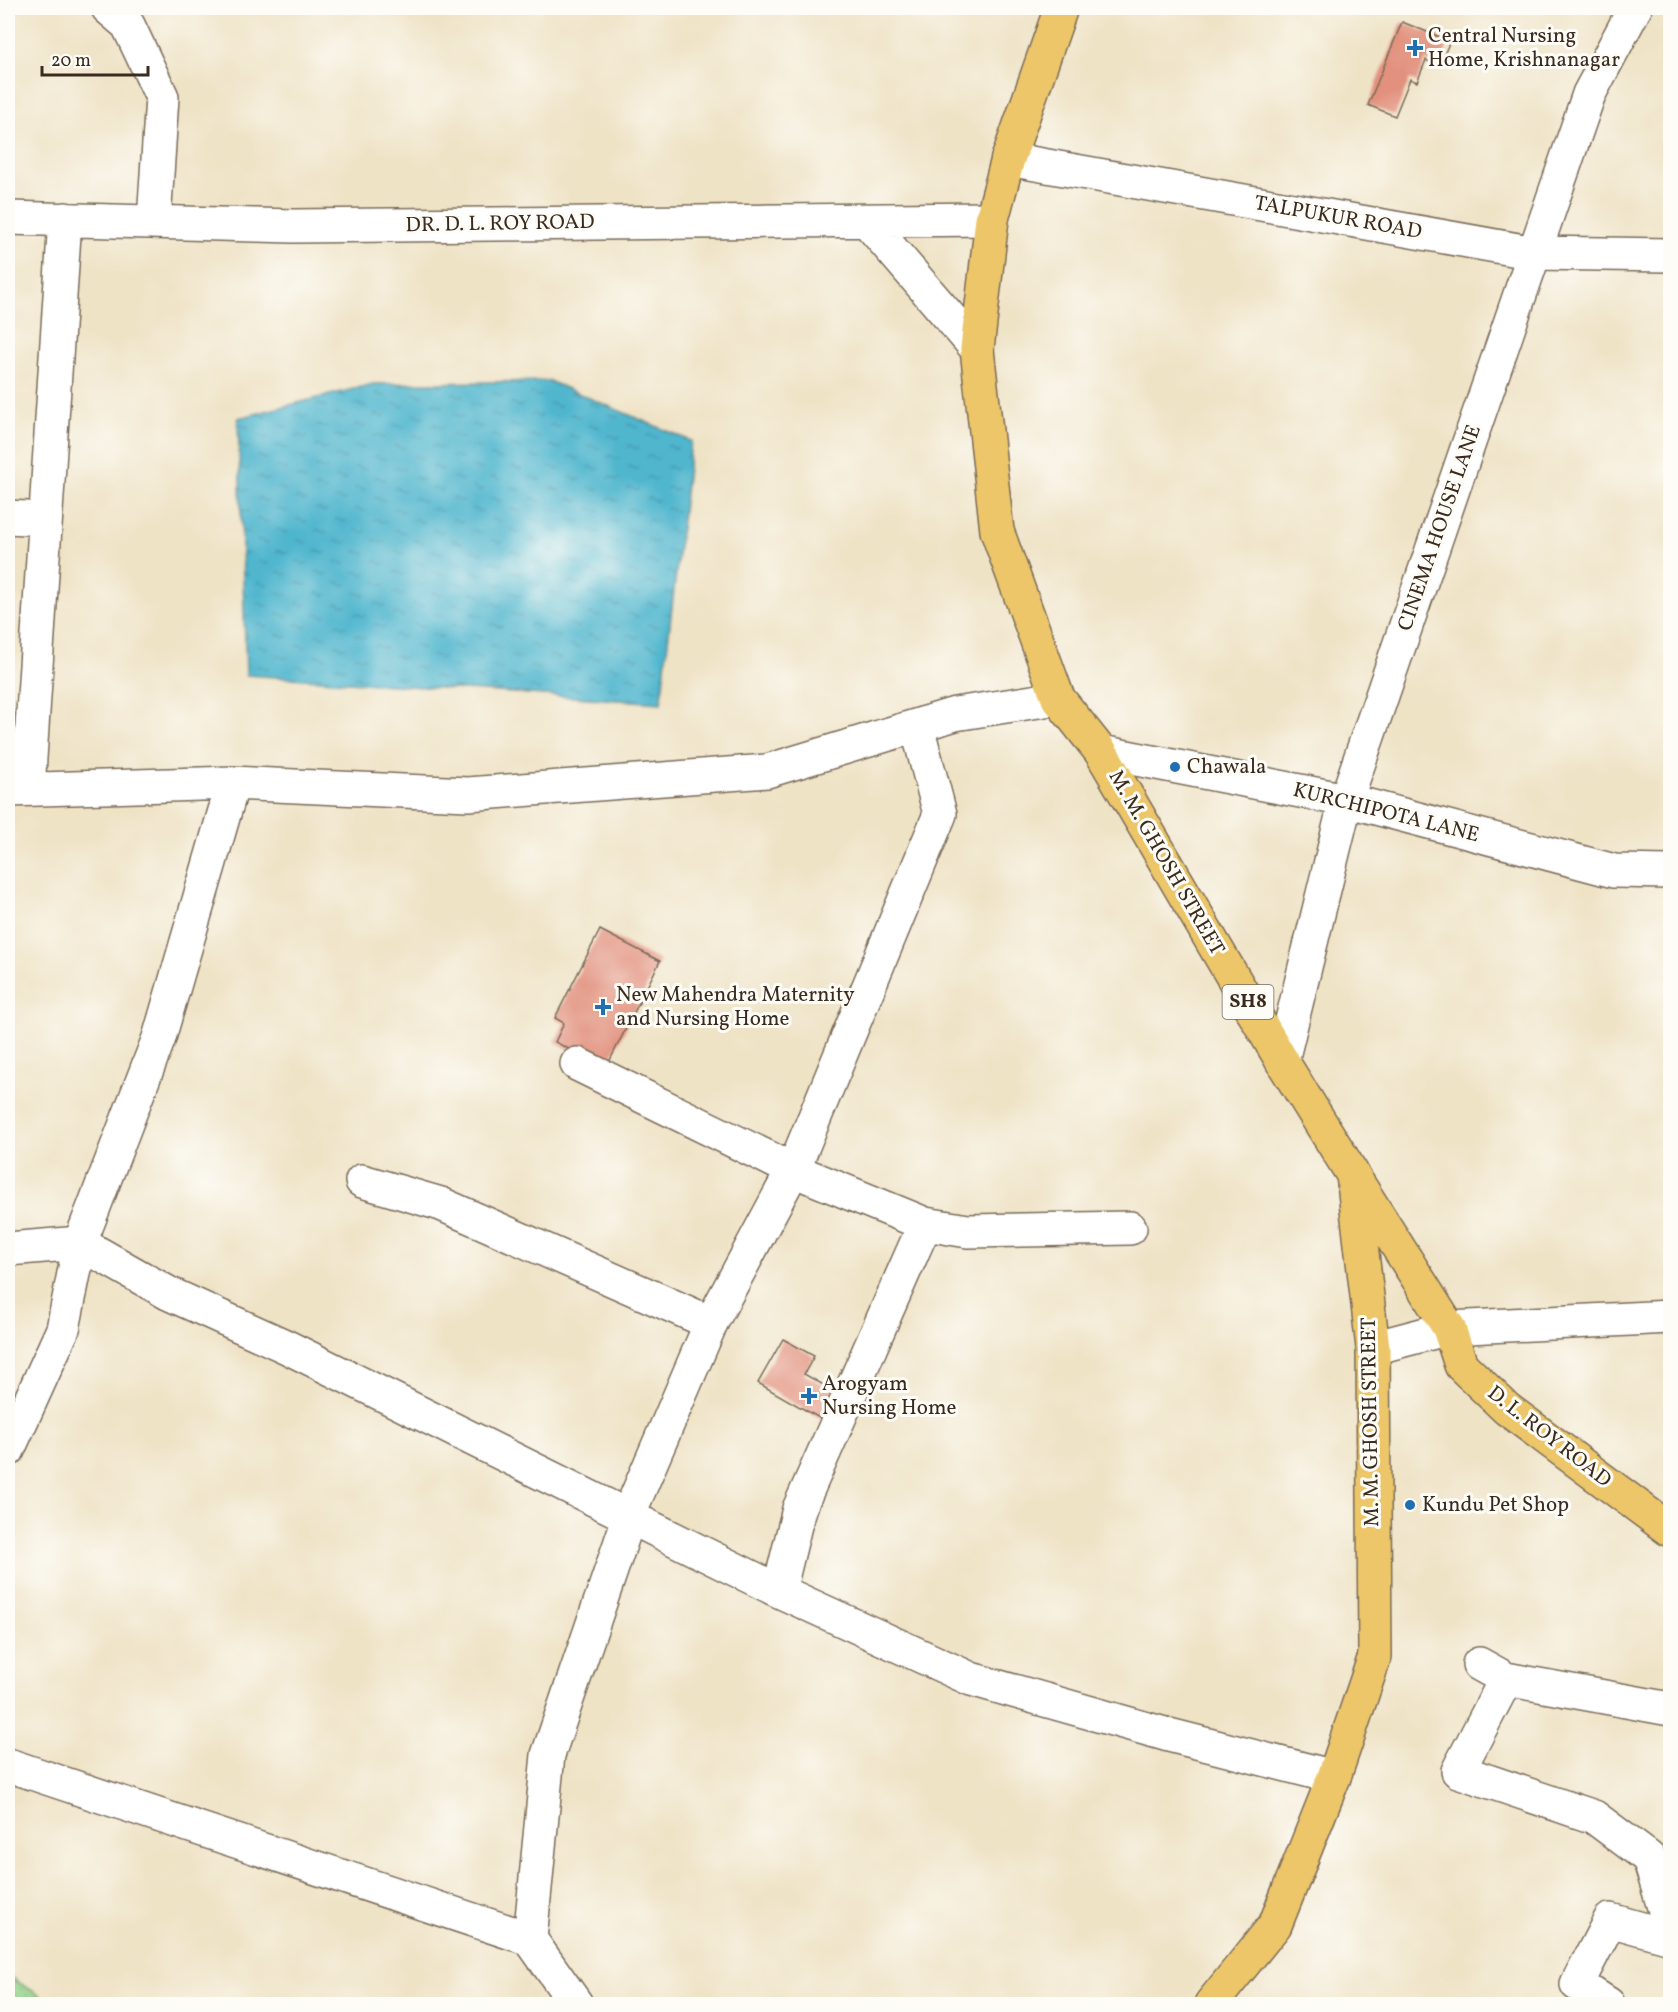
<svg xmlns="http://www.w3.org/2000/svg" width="1678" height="2012" font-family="Vollkorn,serif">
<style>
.grass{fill:url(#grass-dots);stroke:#667e54;stroke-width:1.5}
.water{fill:url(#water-ripples);stroke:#457076;stroke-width:1.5}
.building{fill:#e2917e}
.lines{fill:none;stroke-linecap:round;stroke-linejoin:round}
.minor-casing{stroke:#7a6b59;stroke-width:36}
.major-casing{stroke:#7a6b59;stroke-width:36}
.minor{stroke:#fff;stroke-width:33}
.major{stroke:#ecc669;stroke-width:33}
.poi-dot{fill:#1f6fb2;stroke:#fdfcf7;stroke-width:2}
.labels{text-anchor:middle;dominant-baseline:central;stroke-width:6;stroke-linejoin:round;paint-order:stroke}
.shield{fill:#fdfcf7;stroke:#75695f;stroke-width:1.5}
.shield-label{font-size:20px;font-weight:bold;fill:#3b2a1e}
.poi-label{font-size:21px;fill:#3b2a1e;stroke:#fdfcf7;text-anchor:start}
.street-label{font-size:21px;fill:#3b2a1e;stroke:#fdfcf7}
</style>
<defs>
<pattern id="grass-dots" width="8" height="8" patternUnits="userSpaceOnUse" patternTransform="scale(1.5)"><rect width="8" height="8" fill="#92d289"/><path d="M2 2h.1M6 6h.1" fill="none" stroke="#7fb476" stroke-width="1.8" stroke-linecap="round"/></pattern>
<pattern id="water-ripples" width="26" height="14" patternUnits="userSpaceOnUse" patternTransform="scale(1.5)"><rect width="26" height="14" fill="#4fb6ce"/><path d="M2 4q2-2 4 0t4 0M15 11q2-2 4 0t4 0" fill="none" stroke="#4394a7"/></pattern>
</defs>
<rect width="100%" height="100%" fill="#fdfcf7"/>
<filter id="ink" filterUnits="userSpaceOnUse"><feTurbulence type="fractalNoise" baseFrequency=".0167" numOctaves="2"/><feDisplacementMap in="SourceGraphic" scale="12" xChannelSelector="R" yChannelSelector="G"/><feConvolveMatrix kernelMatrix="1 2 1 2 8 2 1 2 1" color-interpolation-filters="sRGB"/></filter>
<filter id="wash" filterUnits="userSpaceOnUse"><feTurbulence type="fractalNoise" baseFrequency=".008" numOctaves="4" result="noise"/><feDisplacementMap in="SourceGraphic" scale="24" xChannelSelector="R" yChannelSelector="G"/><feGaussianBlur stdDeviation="1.35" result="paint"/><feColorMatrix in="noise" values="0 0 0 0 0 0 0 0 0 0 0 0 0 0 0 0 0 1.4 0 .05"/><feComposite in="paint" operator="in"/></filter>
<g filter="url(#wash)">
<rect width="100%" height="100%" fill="#efe3c6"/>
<path class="grass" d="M8 1976 54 2004H8Z"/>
<path class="water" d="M549 381 691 441 661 703 246 675 238 418 373 384Z"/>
<g id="blocks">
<path class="building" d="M1402 22 1450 41 1439 66 1426 60 1417 82 1410 79 1395 116 1368 105Z
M600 930 660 961 606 1068 555 1042 564 1023 555 1018Z
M783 1339 814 1356 804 1374 836 1392 821 1419 758 1383Z"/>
</g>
</g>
<g filter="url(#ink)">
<use href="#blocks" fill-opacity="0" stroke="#7a6b59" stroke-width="1.5"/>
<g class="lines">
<g class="minor-casing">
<path id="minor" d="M108 8 128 25 162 97 154 221
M1008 159 1535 253 1670 255
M8 218 293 226 992 219
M867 221 977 349
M8 517 45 519
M1101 752 1346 800 1614 871 1670 872
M28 789 65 219
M8 790 233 783 468 794 767 771 955 714 1058 698
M1282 1061 1346 800 1589 94 1635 8
M577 1064 793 1170 925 1224 968 1231 1130 1228
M362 1181 441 1204 711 1323
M8 1249 80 1243 168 1293 287 1347 779 1591 971 1679 1165 1734 1334 1777
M1373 1348 1449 1328 1670 1317
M8 1450 63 1329 80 1243 159 1038 233 783
M779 1591 799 1509 925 1224
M1479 1664 1506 1679 1670 1709
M1506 1679 1458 1771 1594 1817 1649 1858 1670 1927
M8 1765 530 1939 576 2004
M530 1939 548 1755 629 1518 628 1516 711 1323 793 1170 940 814 917 726
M1608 2004 1577 1984 1610 1920 1670 1937"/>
</g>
<g class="major-casing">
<path id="major" d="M1061 8 1008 159 992 219 977 349 997 531 1058 698 1101 752 1282 1061 1353 1175 1373 1348 1375 1656 1334 1777 1275 1925 1211 2004
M1357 1182 1449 1328 1461 1365 1507 1409 1670 1530"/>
</g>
<use href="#minor" class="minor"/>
<use href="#major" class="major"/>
</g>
</g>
<g class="poi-dot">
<path d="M1412 39h6v6h6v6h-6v6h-6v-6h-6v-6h6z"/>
<circle cx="1175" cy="767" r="6"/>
<path d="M600 998h6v6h6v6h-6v6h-6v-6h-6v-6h6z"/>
<path d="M806 1387h6v6h6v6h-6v6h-6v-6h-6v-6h6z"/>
<circle cx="1410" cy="1505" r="6"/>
</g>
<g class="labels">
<rect class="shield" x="1222.5" y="985" width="51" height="34" rx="4.5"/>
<g class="shield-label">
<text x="1248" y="1002">SH8</text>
</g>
<g class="poi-label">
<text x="1428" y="36">Central Nursing<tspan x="1428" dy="24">Home, Krishnanagar</tspan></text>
<text x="1187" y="767">Chawala</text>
<text x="616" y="995">New Mahendra Maternity<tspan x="616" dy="24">and Nursing Home</tspan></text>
<text x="822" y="1384">Arogyam<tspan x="822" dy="24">Nursing Home</tspan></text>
<text x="1422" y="1505">Kundu Pet Shop</text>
</g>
<g class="street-label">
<text transform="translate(1338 218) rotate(10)">TALPUKUR ROAD</text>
<text transform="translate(500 224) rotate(-1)">DR. D. L. ROY ROAD</text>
<text transform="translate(1440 528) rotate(-71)">CINEMA HOUSE LANE</text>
<text transform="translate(1386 813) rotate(14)">KURCHIPOTA LANE</text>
<text transform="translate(1166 863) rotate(60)">M. M. GHOSH STREET</text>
<text transform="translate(1371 1422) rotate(-91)">M. M. GHOSH STREET</text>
<text transform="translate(1549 1437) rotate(38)">D. L. ROY ROAD</text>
</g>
</g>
<rect width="1678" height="2012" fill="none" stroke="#fdfcf7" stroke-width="30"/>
<path d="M42 66v9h106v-9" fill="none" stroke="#3b2a1e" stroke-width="3"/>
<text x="51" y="66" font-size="18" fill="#3b2a1e" stroke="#fdfcf7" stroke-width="4.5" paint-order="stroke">20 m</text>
</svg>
